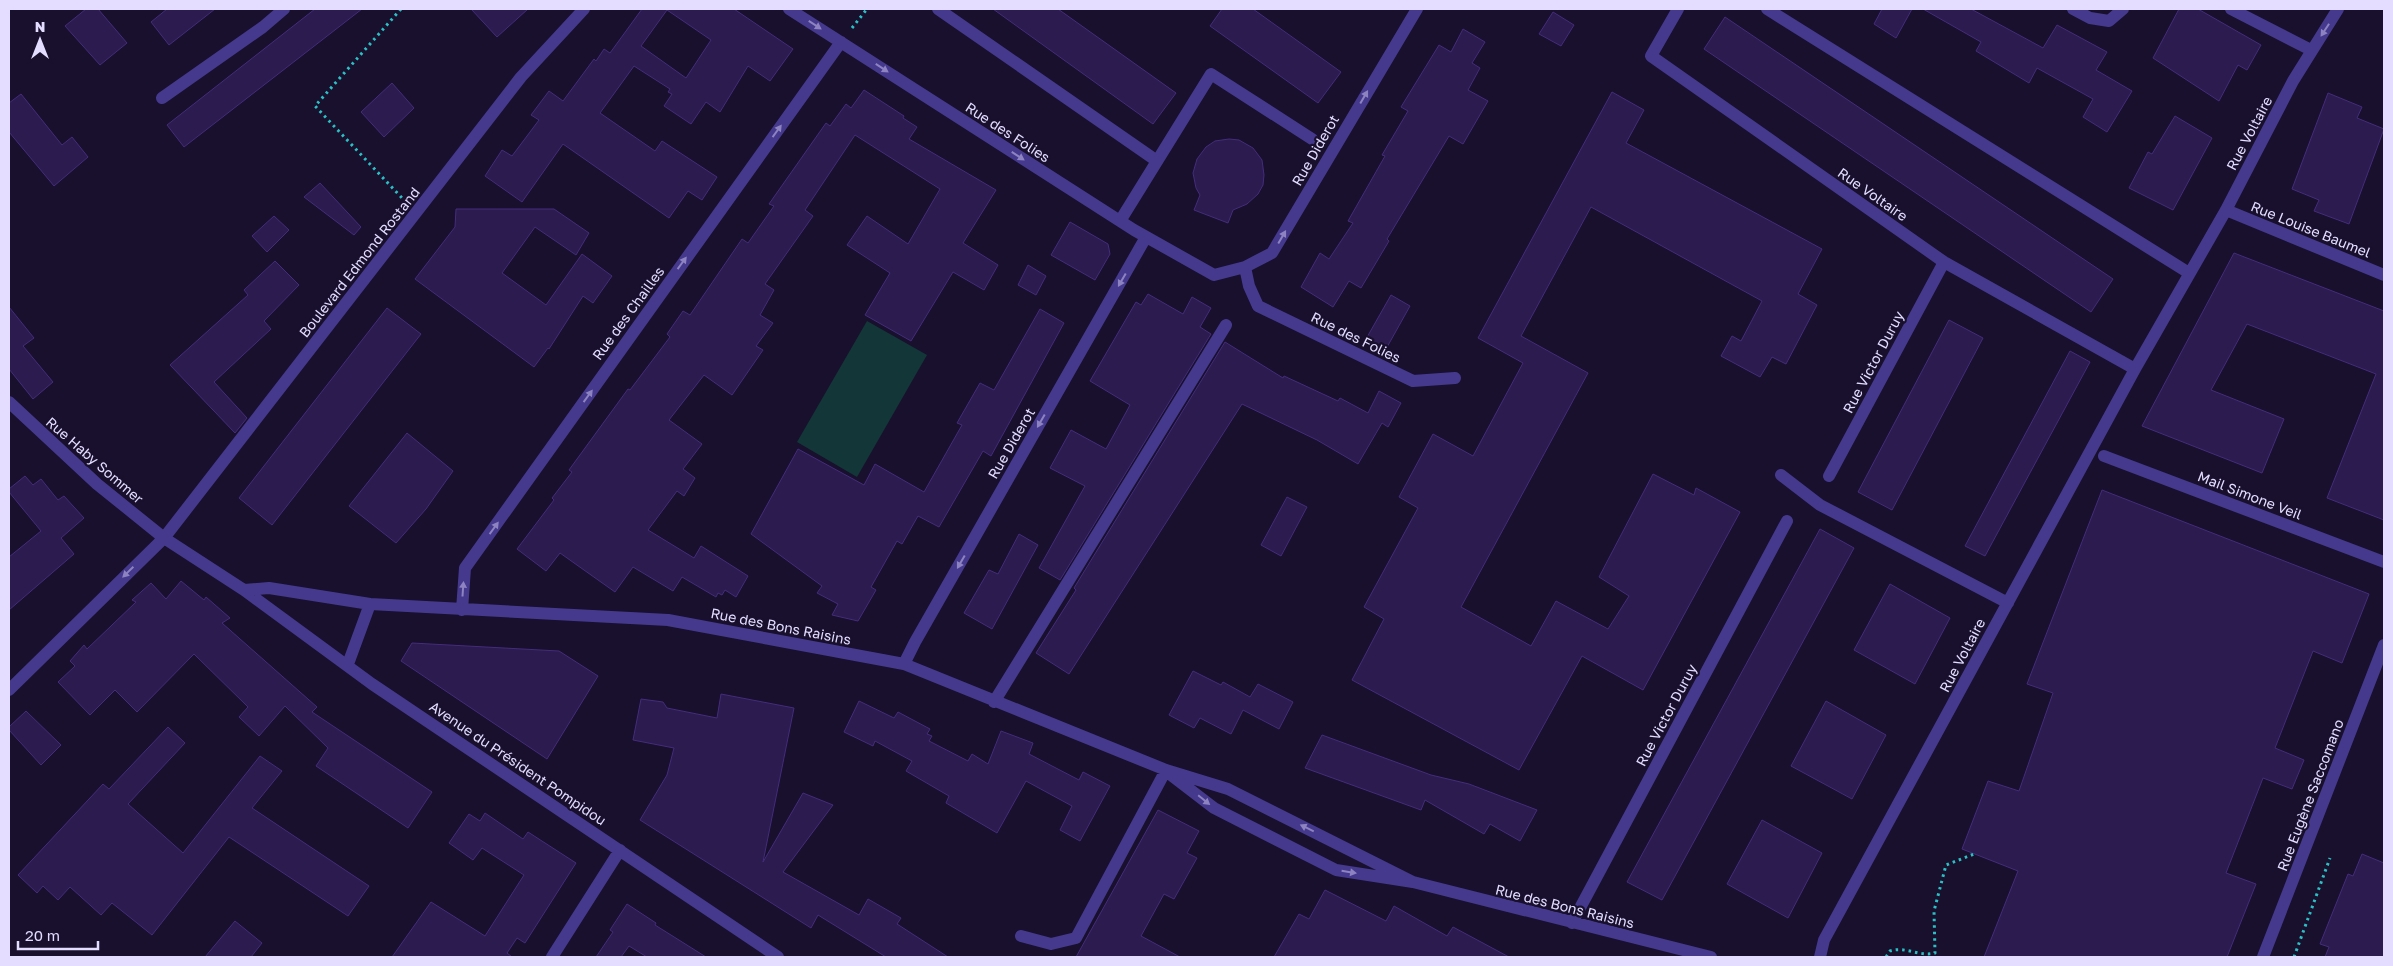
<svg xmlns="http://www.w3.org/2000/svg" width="2393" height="966" font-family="'Golos Text',sans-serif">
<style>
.green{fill:#133638}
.building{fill:#2b1b4f;stroke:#442c7c;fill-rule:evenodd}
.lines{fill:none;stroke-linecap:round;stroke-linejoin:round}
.path{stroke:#2bc0c5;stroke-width:3;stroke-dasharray:2.5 4;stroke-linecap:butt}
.minor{stroke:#45398e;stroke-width:12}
.oneway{fill:#8d83c1}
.labels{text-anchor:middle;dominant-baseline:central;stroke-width:4.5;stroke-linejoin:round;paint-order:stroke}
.street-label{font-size:14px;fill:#e4ddff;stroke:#18102d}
</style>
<rect width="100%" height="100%" fill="#18102d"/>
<path class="green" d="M867 321 927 355 857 477 797 442Z"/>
<path class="building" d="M86 9H98L127 43 100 65 65 26Z
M167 9H215L169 45 151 22Z
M315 9H362L184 147 167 125Z
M471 9H528L497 37Z
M642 9H734L793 49 770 81 748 66 720 112 706 102 691 124 664 106 672 94 668 92 670 89 634 66 600 113 655 151 662 141 717 177 702 200 688 191 669 218 563 144 522 202 485 176 502 150 512 156 539 120 531 115 549 91 563 101 594 59 596 61 604 49 610 53ZM667 10 711 40 686 78 641 46Z
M993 9H1058L1176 93 1153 124Z
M1222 9H1253L1341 72 1318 103 1210 26Z
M1882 9H1912L1896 38 1874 24Z
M1923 9H1971L2043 48 2057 25 2107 52 2096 70 2132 91 2107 132 2083 117 2093 99 2037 68 2029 83 1976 51 1981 42Z
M2179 9H2198L2261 45 2247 70 2238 65 2219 101 2153 58Z
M1553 12 1574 25 1561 46 1539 34Z
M1725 17 2113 279 2091 312 1704 49Z
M1463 29 1485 42 1472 63 1480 68 1468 90 1488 101 1463 144 1449 136 1387 239 1389 241 1361 288 1349 281 1333 307 1301 287 1320 253 1329 259 1353 223 1348 221 1385 156 1382 155 1408 111 1401 107 1439 45 1451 52Z
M392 83 414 108 384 137 361 112Z
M864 90 904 116 903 118 917 127 909 139 996 190 963 243 998 265 984 290 953 272 911 341 865 315 890 273 847 245 867 216 908 244 940 189 855 135 805 210 813 216 765 284 774 290 760 315 773 323 756 346 763 350 732 395 704 375 669 420 702 444 683 469 695 478 684 496 677 491 648 530 694 558 701 546 748 576 736 597 725 590 722 595 718 593 716 597 682 577 673 591 633 567 615 592 560 553 546 571 517 549 554 500 552 498 572 472 569 470 628 389 630 390 670 337 667 334 683 311 690 315 742 239 748 243 774 206 769 204 826 123 830 126 846 104 851 108Z
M1612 92 1644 110 1626 143 1822 249 1798 294 1817 305 1786 364 1772 357 1760 377 1721 356 1732 336 1741 341 1762 301 1591 207 1521 336 1588 373 1461 607 1531 646 1556 601 1608 629 1629 596 1599 577 1653 474 1694 495 1696 488 1740 512 1643 690 1582 656 1519 770 1352 680 1384 619 1364 607 1418 508 1399 497 1433 434 1473 456 1523 363 1478 338Z
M2328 93 2362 107 2357 118 2384 129 2349 224 2314 211 2319 200 2292 189Z
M21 94 62 145 72 137 88 157 54 186 9 132V103Z
M2175 116 2212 138 2173 210 2129 188 2148 152 2152 154Z
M1229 139 1239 140 1253 148 1262 160 1264 175 1263 185 1258 194 1247 204 1233 210 1228 223 1194 210 1200 195 1196 188 1193 173 1197 159 1206 147 1215 141Z
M320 183 361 227 354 235 304 197Z
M456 209H554L589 233 576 255 535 227 502 273 546 305 582 254 612 276 593 303 583 296 549 349 548 348 534 367 415 279 455 227Z
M274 216 289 230 267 252 252 236Z
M1070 222 1108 244 1110 254 1095 280 1051 255Z
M2234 253 2384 311V520L2327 498 2376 374 2247 324 2211 390 2284 419 2262 473 2142 426Z
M275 261 299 285 264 321 271 329 214 382 247 418 235 433 170 365 248 295 244 290Z
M1028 265 1046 276 1036 295 1018 285Z
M1148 294 1183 314 1192 297 1211 308 1200 327 1211 334 1060 580 1039 568 1085 486 1050 468 1071 430 1106 449 1130 405 1090 381 1136 302 1141 305Z
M1391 295 1410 306 1386 349 1366 339Z
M9 307 34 338 23 346 53 382 33 399 9 369Z
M387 308 421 334 272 525 239 498Z
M1040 309 1064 323 991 456 983 451 939 527 918 516 902 544 897 541 871 587 876 590 858 621 832 615 838 604 817 593 822 586 751 534 798 449 864 485 875 464 924 492 962 425 957 423 980 383 994 390Z
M1949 320 1983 338 1892 510 1858 492Z
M1225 342 1283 378 1284 376 1338 401 1340 398 1368 413 1379 391 1401 403 1388 427 1382 423 1358 464 1317 440 1242 404 1069 674 1036 653 1076 590 1074 588Z
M2070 351 2090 362 1985 556 1965 546Z
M407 433 453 471 426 509 396 543 349 506Z
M25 476 33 485 41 479 58 500 64 496 84 518 61 538 74 554 9 610V557L41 531 9 492V489Z
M2102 490 2369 594 2342 663 2313 651 2275 748 2304 760 2292 789 2263 778 2226 873 2256 884 2227 957H1984L2018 871 1962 849 1988 781 2019 791 2053 693 2027 684Z
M1287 497 1307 507 1281 556 1261 545Z
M1820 529 1854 548 1662 900 1627 882Z
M1019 534 1038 545 992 629 964 613 989 570 998 574Z
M181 581 204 600 206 597 230 618 222 623 317 707 312 712 432 792 408 828 316 766 328 748 285 706 259 736 239 717 248 707 194 654 137 712 115 690 90 715 58 682 75 666 70 661 84 645 87 649 136 602 132 600 151 583 166 599Z
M1890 584 1950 618 1915 684 1854 650Z
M412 643 559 651 598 676 547 759 401 661Z
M1193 671 1221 685 1223 682 1250 697 1258 684 1293 702 1279 729 1243 710 1231 734 1200 718 1194 728 1169 715Z
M721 694 794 708 763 862 803 793 833 805 783 872 859 915 868 899 901 918 897 924 948 957H886L818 915 811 928 640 820 667 775 674 748 633 740 641 699 663 702 667 708 717 718Z
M859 701 894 718 898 712 930 729 927 734 932 736 929 741 968 761 972 754 988 764 1001 731 1033 743 1029 754 1079 780 1083 772 1110 786 1080 841 1060 830 1072 806 1026 781 997 833 946 803 949 796 906 771 912 761 875 741 873 746 844 732Z
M1826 701 1886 735 1852 799 1791 766Z
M26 711 61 745 41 765 9 730V727Z
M168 727 185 743 128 804 183 853 260 756 282 771 252 808 369 886 348 916 229 837 152 935 112 903 101 915 70 887 58 900 43 886 37 893 18 875 103 784 109 789Z
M1322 735 1431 775 1469 784 1537 810 1520 841 1490 824 1484 834 1425 800 1421 810 1305 768Z
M1158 810 1199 831 1187 853 1197 858 1174 899 1164 894 1141 936 1180 957H1076Z
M485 813 523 839 528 832 576 863 525 943 517 938 507 953 512 957H392L431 902 485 936 524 875 482 848 473 860 449 843 469 814 480 821Z
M1762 820 1822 853 1788 918 1727 884Z
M2362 854 2384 863V957H2325L2329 947 2320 944 2348 874 2353 876Z
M1325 890 1386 921 1394 906 1447 936 1453 927 1509 957H1274L1299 914 1309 919Z
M627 904 656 923 655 925 706 957H647L629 946 621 957H596L613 932 610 930Z
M235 921 262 943 251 957H205Z"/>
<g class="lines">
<path class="path" d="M401 9 315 106 402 198
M852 28 867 9
M1886 957 1890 951C1905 946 1920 957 1935 953L1934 911 1946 865 1974 854
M2294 957 2330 858"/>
<path class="minor" d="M789 9 1134 230 1214 275 1245 267 1272 253 1417 9
M938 9 1157 161
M1678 9 1651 56 1944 262 2135 369
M1767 9 2189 273
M2073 9 2090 18 2109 21 2123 9
M2231 9 2311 50
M162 98 263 27 284 9
M2226 210 2384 275
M1120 221 1211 74 1312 139
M1245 267 1249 286 1258 306 1413 381 1455 378
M9 402 97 484 164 538 244 590 372 684 778 957
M2104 456 2384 562
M1781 475 1820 505 2008 603
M1829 476 1944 262
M244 590 269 588 370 604 668 620 904 664 1166 770 1228 789 1413 882
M462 610 465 568 841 42
M348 664 370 604
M904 664 915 642 1146 237
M9 690 164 538 521 77 584 9
M994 702 1226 325
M1171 775 1214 808 1336 870 1413 882 1711 957
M1572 923 1787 521
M1021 936 1051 944 1076 938 1166 770
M552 957 620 850
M1820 957 1824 940 2135 369 2226 210 2293 81 2338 9
M2263 957 2384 645"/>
</g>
<defs><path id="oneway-solid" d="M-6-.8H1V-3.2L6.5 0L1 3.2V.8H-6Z" transform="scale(1.25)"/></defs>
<g class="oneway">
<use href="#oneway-solid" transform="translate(815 25) rotate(33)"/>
<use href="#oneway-solid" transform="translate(2325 30) rotate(123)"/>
<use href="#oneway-solid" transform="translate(882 68) rotate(33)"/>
<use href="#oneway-solid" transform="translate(1364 97) rotate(-60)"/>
<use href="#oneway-solid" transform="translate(777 131) rotate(-54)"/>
<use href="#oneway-solid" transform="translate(1018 156) rotate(33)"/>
<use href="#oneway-solid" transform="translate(1282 237) rotate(-60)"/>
<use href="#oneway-solid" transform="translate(682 263) rotate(-54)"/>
<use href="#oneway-solid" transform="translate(1122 280) rotate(120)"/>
<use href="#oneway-solid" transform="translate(588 396) rotate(-54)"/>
<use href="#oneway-solid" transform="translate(1041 421) rotate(120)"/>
<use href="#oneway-solid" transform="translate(494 528) rotate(-54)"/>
<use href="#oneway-solid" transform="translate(961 562) rotate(120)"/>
<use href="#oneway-solid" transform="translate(128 572) rotate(136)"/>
<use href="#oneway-solid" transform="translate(463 589) rotate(-86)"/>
<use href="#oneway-solid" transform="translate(1204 800) rotate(39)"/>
<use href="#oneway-solid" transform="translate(1307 828) rotate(-154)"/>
<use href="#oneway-solid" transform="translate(1349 872) rotate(9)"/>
</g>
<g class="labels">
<g class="street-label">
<text transform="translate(1008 132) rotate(33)">Rue des Folies</text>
<text transform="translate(2249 133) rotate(-62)">Rue Voltaire</text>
<text transform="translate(1315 150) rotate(-60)">Rue Diderot</text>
<text transform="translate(1873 194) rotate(35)">Rue Voltaire</text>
<text transform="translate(2311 229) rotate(22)">Rue Louise Baumel</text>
<text transform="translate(359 262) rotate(-52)">Boulevard Edmond Rostand</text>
<text transform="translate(628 313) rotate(-54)">Rue des Chailles</text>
<text transform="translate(1356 337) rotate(26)">Rue des Folies</text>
<text transform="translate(1873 362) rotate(-62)">Rue Victor Duruy</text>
<text transform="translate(1011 443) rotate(-60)">Rue Diderot</text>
<text transform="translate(95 460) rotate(41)">Rue Haby Sommer</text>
<text transform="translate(2250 495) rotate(21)">Mail Simone Veil</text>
<text transform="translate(781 626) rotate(11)">Rue des Bons Raisins</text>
<text transform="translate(1962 655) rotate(-62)">Rue Voltaire</text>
<text transform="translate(1666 715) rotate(-62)">Rue Victor Duruy</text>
<text transform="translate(518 763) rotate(34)">Avenue du Président Pompidou</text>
<text transform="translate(2310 795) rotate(-69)">Rue Eugène Saccomano</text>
<text transform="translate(1565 906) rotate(14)">Rue des Bons Raisins</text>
</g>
</g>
<rect width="2393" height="966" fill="none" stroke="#e4ddff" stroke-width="20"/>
<g transform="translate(40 40)" stroke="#18102d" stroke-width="4" paint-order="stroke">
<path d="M0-4L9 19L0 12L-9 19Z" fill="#e4ddff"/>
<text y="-8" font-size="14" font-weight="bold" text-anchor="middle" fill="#e4ddff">N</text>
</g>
<path d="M18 941v8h80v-8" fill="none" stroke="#e4ddff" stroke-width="2.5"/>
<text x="25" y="941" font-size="15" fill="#e4ddff" stroke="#18102d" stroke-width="4" paint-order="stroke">20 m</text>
</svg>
